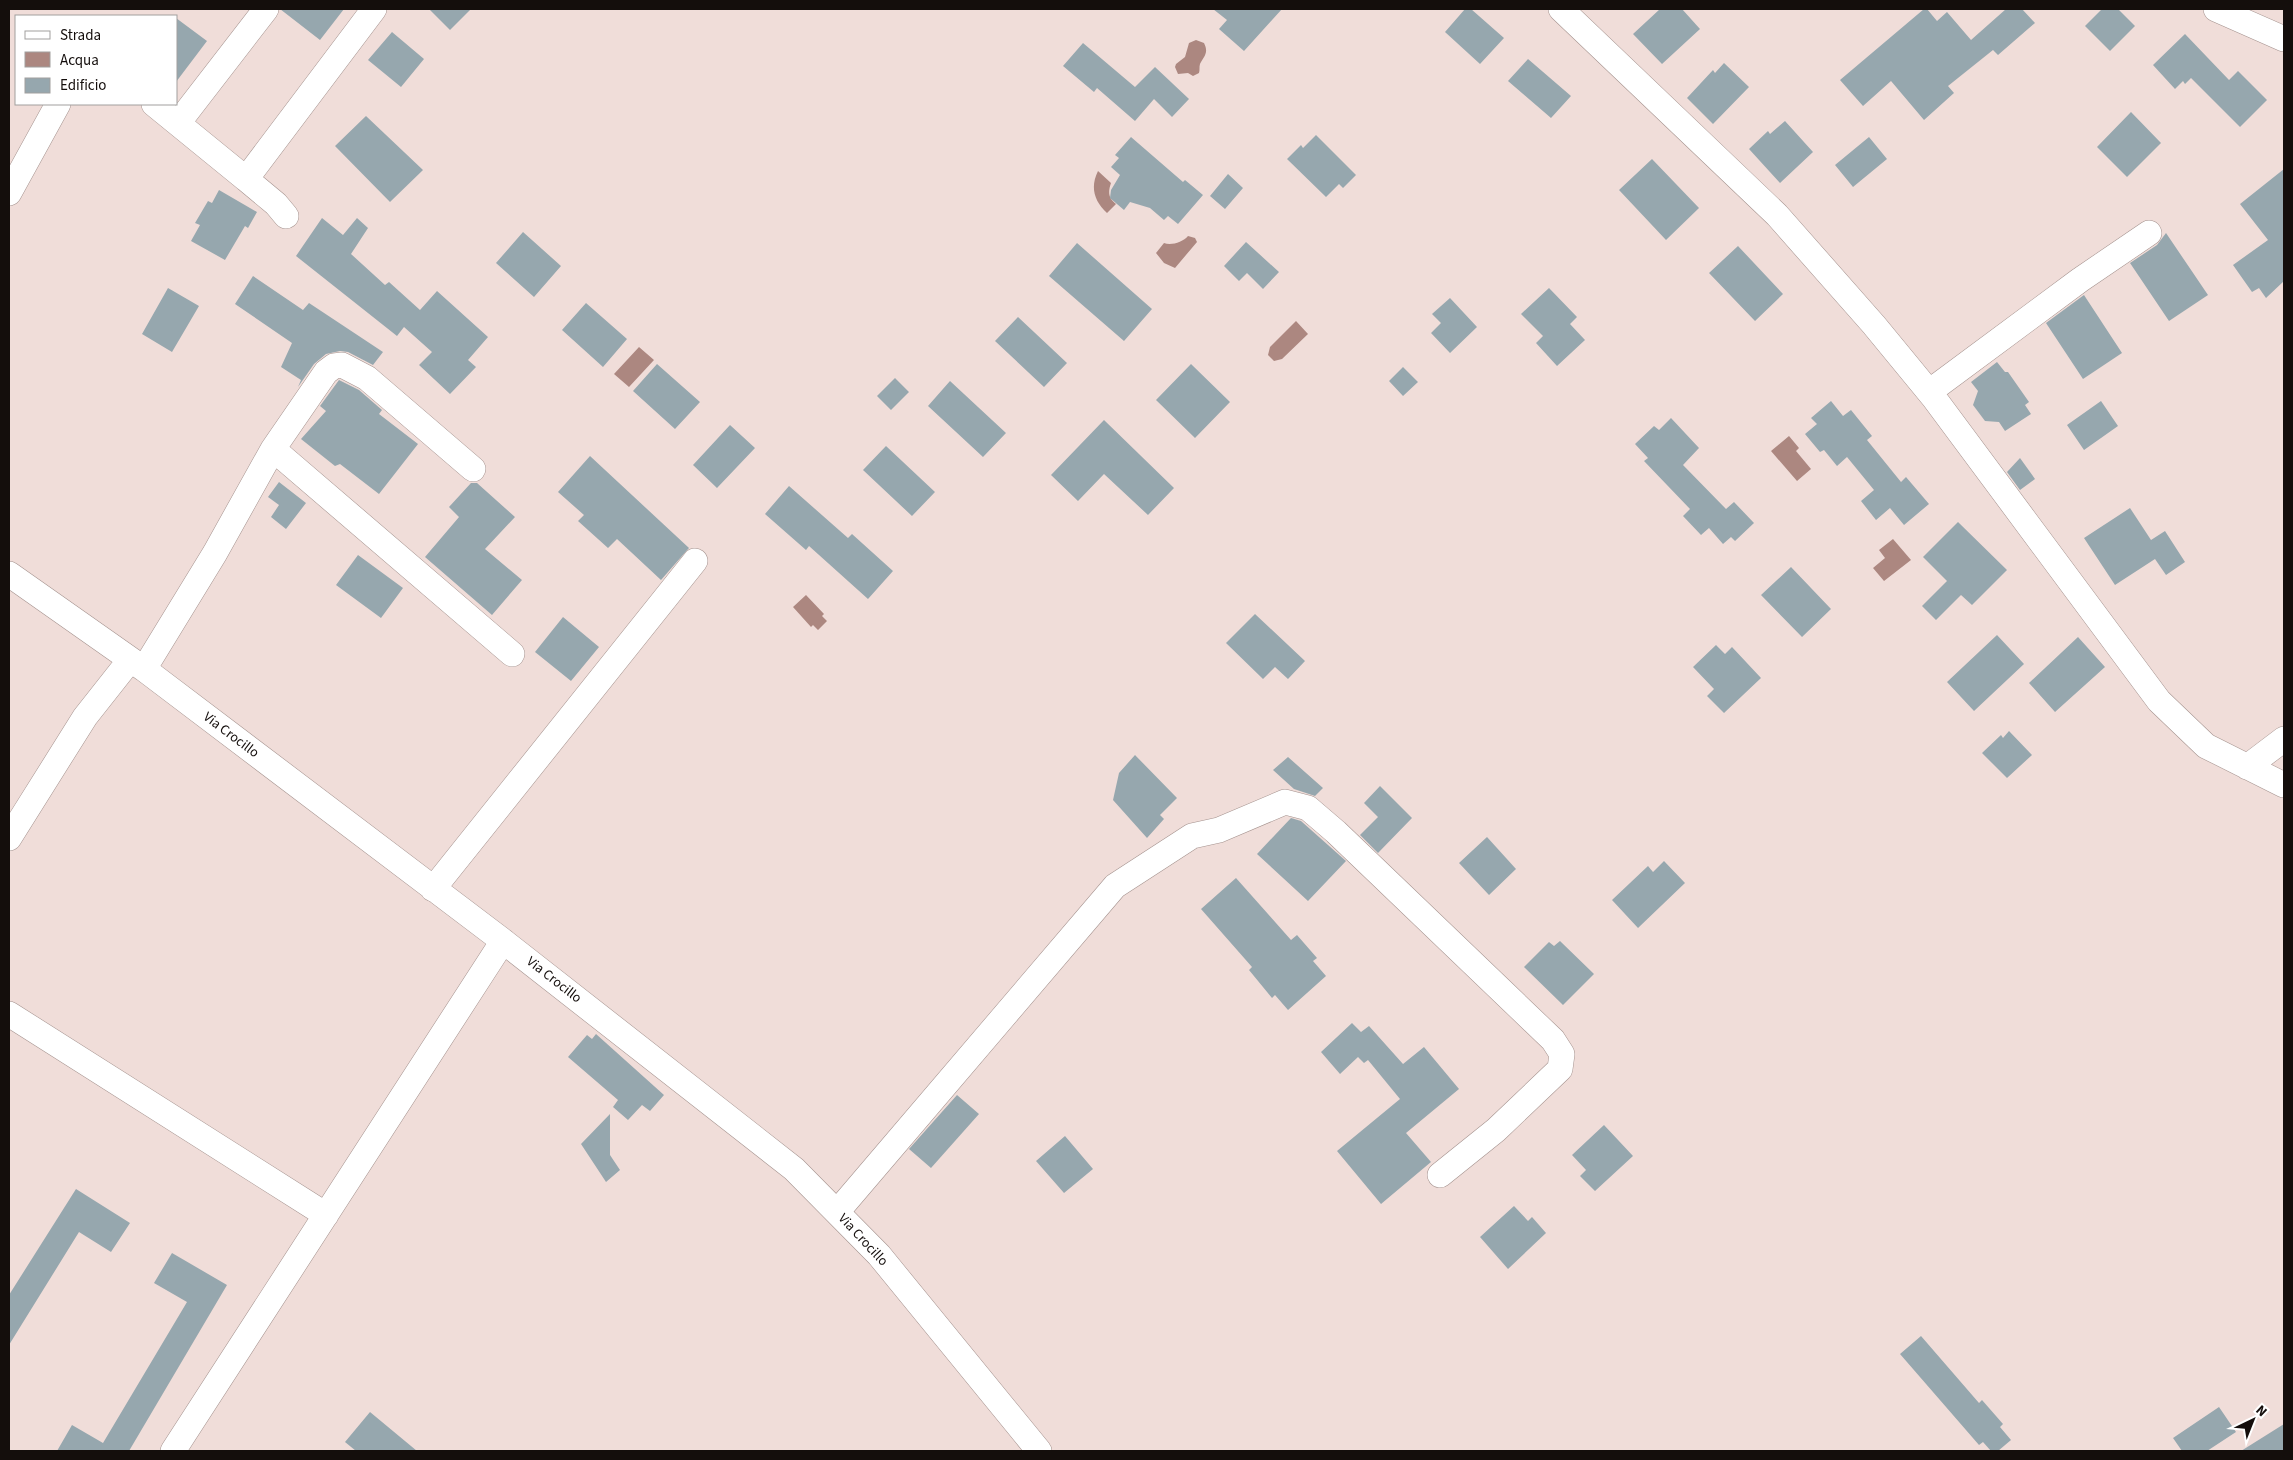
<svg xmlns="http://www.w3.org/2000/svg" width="2293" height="1460" font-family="'Source Sans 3',sans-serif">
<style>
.water{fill:#ac8780}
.building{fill:#96a7ae}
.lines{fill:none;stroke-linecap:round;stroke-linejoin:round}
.minor-casing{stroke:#a4928e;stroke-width:26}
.minor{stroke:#fff;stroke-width:25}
.labels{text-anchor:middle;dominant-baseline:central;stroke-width:5;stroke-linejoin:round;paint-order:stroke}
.street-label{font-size:14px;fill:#140e0c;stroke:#fff}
</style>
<rect width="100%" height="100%" fill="#f0ddd9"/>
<path class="water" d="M1196 40 1204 43C1209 53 1204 56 1200 64 1199 67 1200 70 1199 73L1193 76 1188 73 1178 74 1175 67 1176 64 1185 57 1189 43Z
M1098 171 1111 183C1108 192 1108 198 1116 204L1107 213C1094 201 1090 187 1098 171Z
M1188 236 1195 238 1197 242 1175 268 1164 263 1156 253 1164 243C1171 246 1183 242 1188 236Z
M1296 321 1308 334 1282 359 1274 361 1268 355 1270 347Z
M639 347 654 360 629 387 614 374Z
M1789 436 1799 448 1796 451 1811 469 1797 481 1771 451Z
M1893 539 1911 560 1884 581 1873 568 1885 558 1879 550Z
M806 595 824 614 822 616 827 621 818 630 813 625 811 627 793 607Z"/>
<path class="building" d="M280 9H344L320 40Z
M429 9H471L450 30Z
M1213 9H1282L1244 51 1219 29 1227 20Z
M1465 9H1471L1504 38 1480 64 1445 32Z
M1660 9H1682L1700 29 1662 64 1633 34Z
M1924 9H1927L1937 21 1947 12 1971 40 2006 9H2022L2035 23 1998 55 1993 50 1948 86 1954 93 1924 120 1891 81 1863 106 1840 80Z
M2102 9H2118L2135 26 2110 51 2085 26Z
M176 18 207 41 176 82Z
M392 32 424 59 401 87 368 60Z
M2185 34 2229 80 2238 71 2267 100 2240 127 2191 78 2185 84 2183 81 2175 89 2153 65Z
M1083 43 1135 87 1155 67 1189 99 1172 117 1154 99 1135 121 1097 88 1094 92 1063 66Z
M1528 59 1571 96 1551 118 1508 81Z
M1724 63 1749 87 1713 124 1687 98 1713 70 1715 73Z
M2131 112 2161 143 2127 177 2097 147Z
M366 116 423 170 390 202 335 146Z
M1785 121 1813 152 1780 183 1749 149 1768 131 1770 134Z
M1316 135 1356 175 1343 188 1339 184 1326 197 1287 159 1301 145 1303 148Z
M1131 137 1183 182 1185 180 1203 195 1178 224 1168 216 1164 220 1150 208 1130 202 1124 210 1110 198 1111 190 1120 175 1111 167 1119 158 1115 155Z
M1869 137 1887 159 1853 187 1835 165Z
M1652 159 1699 208 1666 240 1619 190Z
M2284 169V281L2266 298 2259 288 2252 292 2233 265 2268 240 2240 204Z
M1228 174 1243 188 1225 209 1210 196Z
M219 190 257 212 248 228 245 226 225 260 191 241 200 225 195 223 208 201 212 203Z
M322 218 343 235 357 218 368 228 351 254 385 285 389 282 420 310 437 291 488 337 468 360 476 367 450 394 419 365 432 352 404 327 397 336 296 256Z
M523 232 561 266 534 297 496 263Z
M2166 233 2208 295 2169 321 2130 263 2157 245Z
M1246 242 1279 272 1263 289 1247 273 1239 281 1224 266Z
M1077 243 1152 309 1124 341 1049 276Z
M1738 246 1783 294 1755 321 1709 273Z
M253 276 303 310 309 303 383 352 373 365 348 352 340 351 326 354 314 364 298 387 301 380 281 367 292 343 235 304Z
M168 288 199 306 172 352 142 334Z
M1549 288 1577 317 1570 324 1585 340 1557 366 1536 343 1543 336 1521 314Z
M2084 295 2122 353 2083 379 2046 323Z
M1450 298 1477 327 1450 353 1431 333 1441 323 1432 314Z
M586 303 627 339 603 367 562 330Z
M1018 317 1067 363 1044 387 995 341Z
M1997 362 2005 372H2008L2029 402 2025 405 2031 414 2005 431 1999 422 1985 421 1973 405 1978 391 1971 382Z
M657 364 700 402 675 429 633 391Z
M1191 364 1230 402 1195 438 1156 400Z
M1403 367 1418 382 1403 396 1389 381Z
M895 378 909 392 891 410 877 396Z
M339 380 359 390 382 410 379 414 418 444 379 494 340 464 335 466 301 439 326 411 320 406Z
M950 381 1006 433 983 457 928 406Z
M1831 401 1843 416 1851 410 1872 436 1867 440 1901 482 1906 477 1929 504 1904 525 1890 508 1876 520 1861 501 1874 490 1847 457 1837 466 1824 450 1820 452 1805 434 1817 424 1811 418Z
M2101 401 2118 426 2084 450 2067 425Z
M1671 418 1699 448 1683 465 1726 509 1734 502 1754 523 1735 541 1731 537 1723 544 1709 528 1701 535 1683 516 1690 509 1644 461 1648 458 1635 444 1654 426 1659 430Z
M1104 420 1174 488 1148 515 1104 474 1078 501 1051 475Z
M730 425 755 448 717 488 693 465Z
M886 446 935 492 912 516 863 470Z
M590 456 689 548 661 580 617 539 608 548 578 521 584 515 558 492Z
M2020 458 2035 479 2020 490 2007 472Z
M279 482 306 503 286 529 271 517 279 505 268 497Z
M471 483H477L515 517 485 549 522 580 492 615 425 557 459 517 449 507Z
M789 486 848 538 852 534 893 571 868 599 809 546 806 550 765 514Z
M2130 508 2151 540 2165 531 2185 562 2166 575 2155 559 2115 585 2084 538Z
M1958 522 2007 570 1972 605 1961 595 1936 620 1922 606 1947 581 1923 557Z
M358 555 403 588 381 618 336 585Z
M1791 567 1831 609 1802 637 1761 595Z
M1255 614 1305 661 1288 679 1275 667 1263 679 1226 643Z
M563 617 599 647 571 681 535 652Z
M1997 635 2024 664 1974 711 1947 682Z
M2078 637 2105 667 2055 712 2029 683Z
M1716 645 1725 654 1732 647 1761 678 1724 713 1707 696 1714 689 1693 667Z
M2009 731 2032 755 2007 778 1982 753 2001 735 2003 738Z
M1135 755 1177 798 1160 815 1164 819 1147 838 1113 800 1119 773Z
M1288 757 1323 788 1315 796 1294 789 1273 770Z
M1380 786 1412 818 1378 853 1360 835 1378 817 1364 803Z
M1291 818 1301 821 1346 861 1308 901 1257 854Z
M1487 837 1516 869 1489 895 1459 863Z
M1664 861 1685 883 1638 928 1612 900 1648 866 1653 872Z
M1236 878 1291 940 1297 935 1317 958 1313 961 1326 976 1288 1010 1275 995 1272 998 1249 970 1252 967 1201 909Z
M1560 941 1594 974 1563 1005 1524 967 1549 942 1554 946Z
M1352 1023 1361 1032 1369 1026 1403 1064 1424 1047 1459 1089 1406 1133 1431 1162 1381 1204 1337 1151 1400 1099 1368 1060 1364 1063 1358 1057 1340 1074 1321 1052Z
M596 1034 664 1095 650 1111 642 1105 628 1120 613 1107 618 1100 568 1057 587 1035 592 1039Z
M957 1095 979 1114 931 1168 909 1149Z
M610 1114V1155L620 1170 606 1182 581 1144Z
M1604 1125 1633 1156 1595 1191 1580 1176 1586 1170 1572 1155Z
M1065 1136 1093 1169 1064 1193 1036 1161Z
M76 1189 130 1223 111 1252 79 1232 9 1345V1295Z
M1514 1206 1528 1221 1532 1217 1546 1233 1508 1269 1480 1237Z
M172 1253 227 1285 129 1451H57L72 1425 103 1443 187 1302 154 1283Z
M1921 1336 1979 1403 1982 1400 2003 1424 2000 1427 2011 1440 1998 1451H1991L1983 1442 1979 1445 1900 1354Z
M2219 1407 2236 1432 2207 1451H2182L2173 1438Z
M370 1412 417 1451H356L345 1442Z
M2284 1424V1451H2241Z"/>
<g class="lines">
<g class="minor-casing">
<path id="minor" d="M1561 9 1777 215 1874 325 1934 398 2159 701 2206 746 2284 785
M2216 9 2284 39
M154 104 246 179 374 9
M178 123 266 9
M246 179 276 204 286 216
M9 193 58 104
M1929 392 2080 280 2149 233
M273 449 512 654
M9 574 144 669 503 941 794 1169 879 1255 1039 1451
M144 669 215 553 273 449 326 372 334 366 342 365 367 378 473 469
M2247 767 2284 739
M9 838 85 717 130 660
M433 889 695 561
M9 1014 326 1215
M837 1212 1115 886 1192 836 1219 830 1285 802 1308 808 1336 832 1553 1040 1562 1054 1560 1069 1496 1130 1440 1175
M173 1451 503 941"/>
</g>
<use href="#minor" class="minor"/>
</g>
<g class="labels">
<g class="street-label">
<text transform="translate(231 735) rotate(37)">Via Crocillo</text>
<text transform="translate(554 980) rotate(38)">Via Crocillo</text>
<text transform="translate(863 1240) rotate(47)">Via Crocillo</text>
</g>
</g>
<rect width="2293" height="1460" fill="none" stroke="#140e0c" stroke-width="20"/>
<rect x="15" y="15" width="162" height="90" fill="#ffffff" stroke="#a19f9e"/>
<rect x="25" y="31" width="25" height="8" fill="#ffffff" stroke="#a19f9e"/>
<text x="60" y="40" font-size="15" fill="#140e0c">Strada</text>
<rect x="25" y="52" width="25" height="15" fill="#ac8780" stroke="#a19f9e"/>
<text x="60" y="65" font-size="15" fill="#140e0c">Acqua</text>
<rect x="25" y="78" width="25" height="15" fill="#96a7ae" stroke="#a19f9e"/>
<text x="60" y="90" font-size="15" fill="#140e0c">Edificio</text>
<g transform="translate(2253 1420) rotate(43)" stroke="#ffffff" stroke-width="4" paint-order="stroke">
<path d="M0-4L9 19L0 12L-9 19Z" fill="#140e0c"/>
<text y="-8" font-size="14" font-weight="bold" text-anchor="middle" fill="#140e0c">N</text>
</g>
</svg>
